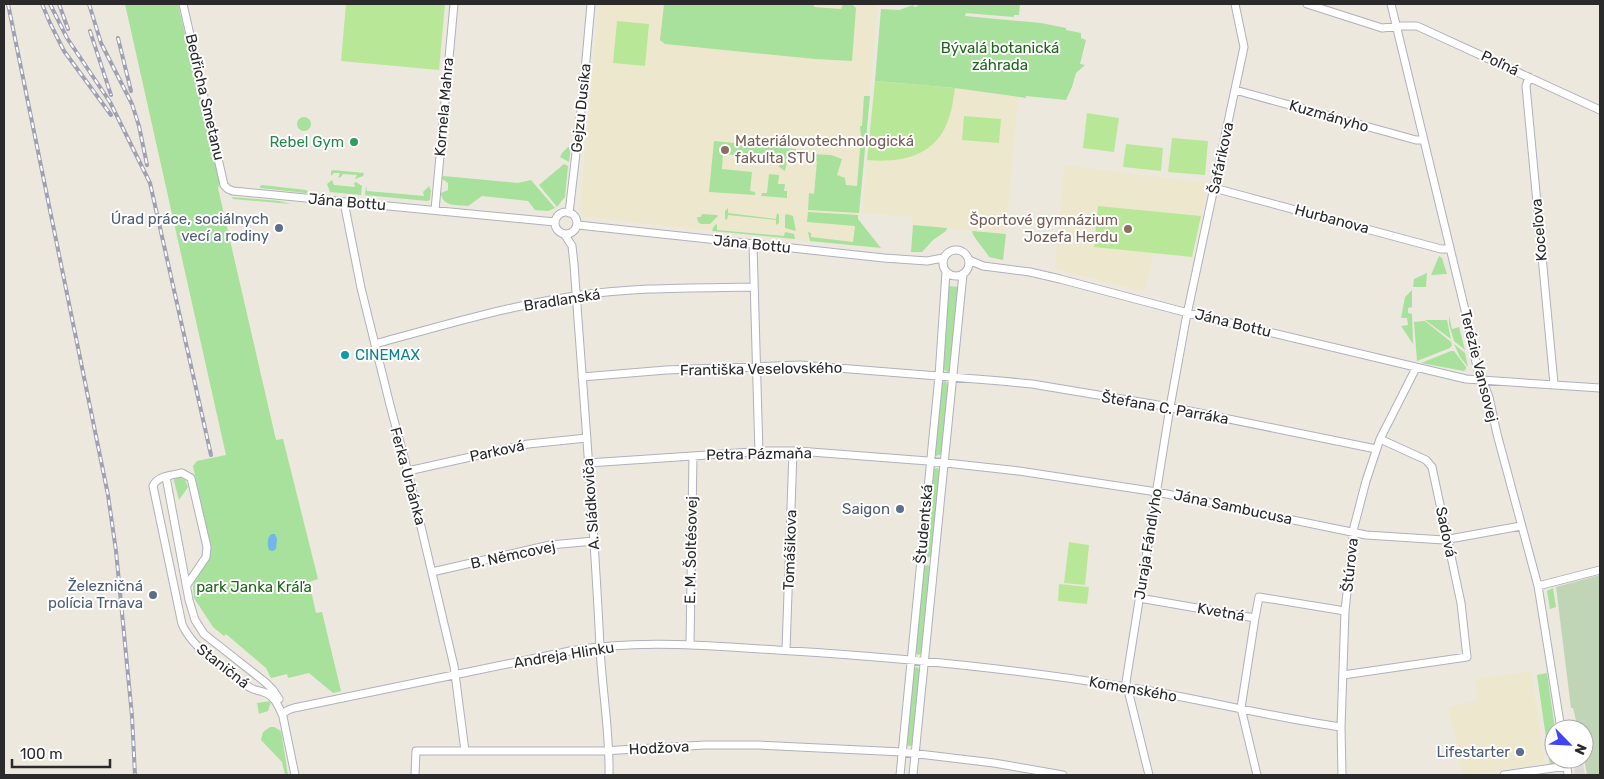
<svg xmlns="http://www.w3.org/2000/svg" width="1604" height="779" font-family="Rubik,sans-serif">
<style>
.education{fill:#ede8cd}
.green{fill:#a7e19b}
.cemetery{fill:#bfd5b5}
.pitch{fill:#b8e897}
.plaza{fill:#dcdad4}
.water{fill:#73b6eb}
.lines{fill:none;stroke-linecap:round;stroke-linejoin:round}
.minor-casing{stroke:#b0b0be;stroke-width:9}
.minor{stroke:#fff;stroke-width:7}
.rail-casing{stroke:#a0a0b4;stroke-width:4}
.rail{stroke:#fff;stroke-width:2;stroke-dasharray:5.5;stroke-linecap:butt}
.leisure-dot{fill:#2e9e5b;stroke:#fff;stroke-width:2}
.education-dot{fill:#8d6e63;stroke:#fff;stroke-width:2}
.service-dot{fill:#5c6f8a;stroke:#fff;stroke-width:2}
.culture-dot{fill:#0f9aa8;stroke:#fff;stroke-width:2}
.labels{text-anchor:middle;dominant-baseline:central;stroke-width:4;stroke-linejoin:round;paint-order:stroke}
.park-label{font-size:15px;fill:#1f661c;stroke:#fff}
.street-label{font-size:15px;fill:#2a2a2a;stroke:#fff}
.education-label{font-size:15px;fill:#785e54;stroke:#fff;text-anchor:start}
.leisure-label{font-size:15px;fill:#27864d;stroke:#fff;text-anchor:end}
.service-label{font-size:15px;fill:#4e5e75;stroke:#fff;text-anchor:end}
.culture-label{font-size:15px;fill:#0d838f;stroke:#fff;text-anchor:start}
</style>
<rect width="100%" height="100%" fill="#ece8dd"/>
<path class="education" d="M599 4H878L856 246 636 223 587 217 582 214 580 205Z
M875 81 955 88 1018 97 1006 234 912 225V217L862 213Z
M1064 165 1208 183 1192 257 1154 253 1145 292 1055 269Z
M1531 671 1545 764 1463 775 1448 707 1477 701 1475 679Z"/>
<path class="green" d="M125 4H178L220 184 218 188 276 440 283 439 318 579 309 582 316 613 322 612 341 691 333 693 309 673 288 678 287 674 271 678 266 668 226 634 224 636 213 627 194 598 193 588 195 577 210 548 193 466 197 461 226 455Z
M664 4H814V7L841 9 843 4 853 5 856 8 852 61 815 59 665 44 660 40Z
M917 4H1020L1019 15H1014V17L966 13 965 16 1041 23 1066 28V30L1081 33V38L1086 40 1080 64 1085 65 1076 73 1072 87 1066 100 1026 96V98L955 88 875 81 881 9 899 10 913 5 914 7 918 6Z
M864 96H870L859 213 808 210 809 193 814 194 817 161 810 160 811 154 831 155 842 159 837 175 845 178 846 185 857 186 861 137 860 126H862Z
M297 124a7 7 0 1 1 14 0a7 7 0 1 1-14 0Z
M714 141 796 149 795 158H788L785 171 779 167V159L723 154 722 169 752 172 750 191 755 192V195L709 192Z
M568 147H571L569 162 560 157 562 153Z
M564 164 568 166 565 197 557 207 539 185Z
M333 170 364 173 363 176 355 179 357 175 343 174 341 177 338 178 340 173H334L331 176V171Z
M769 174 779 175 778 184H785L784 191H787V198L761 196 762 193H767Z
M443 176 518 183 531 180 555 208 548 211 535 210 528 201 482 196 468 206C458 205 442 207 441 193L448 190V183L442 179Z
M332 180 334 185 355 187 354 183 356 182 362 186 361 195 330 192 327 184Z
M262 185 306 190 308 192 306 193 260 188V186Z
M366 186 367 191 424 196 423 192 429 186 431 191 430 200 427 201 365 195Z
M232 197 279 201 291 204 233 199Z
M728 208V213L776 219 777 213 779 215V223L776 225V220L728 215 727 220 725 219V211Z
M808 212 858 215V219L881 248 810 241 808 232 811 233V237L853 242 855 226 807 222Z
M702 214 717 215 718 216 710 224H701L698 222 697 217H701Z
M787 214 793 216 796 231 785 228V215Z
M717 224V230L784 236 785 232 794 234 795 239 712 231 714 226Z
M913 225 947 228 946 231 933 240 922 252H911Z
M972 231 1006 234 1003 260 989 257C984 248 973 238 972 231Z
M1439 256 1442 258 1447 274 1431 275Z
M1427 273 1426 287H1413L1414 279Z
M948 286 959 287 951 369 948 372 944 370 941 368Z
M1412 290V307L1408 308V313L1412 314 1413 344 1401 326 1408 325 1407 318H1401L1405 297Z
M1449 316 1452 329 1459 327 1465 350 1454 341 1449 324Z
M1425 320H1447L1451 339Z
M1425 321 1451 342 1452 345 1450 348 1417 361 1414 322Z
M1454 344 1465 353 1468 367 1460 357Z
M1451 351H1454L1466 367V369L1464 371 1421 363Z
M945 381 949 386 942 454 936 456 933 451 941 382Z
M937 468 940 470 931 557H924L933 469Z
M179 477 185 480 188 487 179 500 174 481V479Z
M928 565 931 568 922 653 918 655 915 652 923 566Z
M1553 588 1556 607 1550 609 1547 591Z
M917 667 920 670 914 744 910 746 906 745 913 669Z
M1547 673 1555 729 1554 759H1560V760L1558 763 1550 765 1537 675Z
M271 701 268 711 259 714 257 703Z
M270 727H274L281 731 288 775H285L282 762 261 740 263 732Z"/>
<path class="cemetery" d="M1600 575V775H1587L1584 759V729H1578L1573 708H1571L1556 587Z"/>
<path class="pitch" d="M346 4H445L439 70 341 61Z
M617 21 649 24 645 66 613 63Z
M875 81 955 88C953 100 952 112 947 123 934 157 899 163 867 160Z
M1087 113 1119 118 1114 152 1083 148Z
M964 116 1001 119 999 143 962 140Z
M1172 138 1208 141 1205 175 1168 172Z
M1126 144 1163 148 1161 171 1123 167Z
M1098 206 1201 216 1192 257 1094 247Z
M1069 542 1089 545 1085 585 1064 583Z
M1059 584 1089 587 1087 604 1058 601Z"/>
<path class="plaza" d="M1573 759H1582L1585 775H1575Z"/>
<path class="water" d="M272 534H275L277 539 276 549 273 551 269 550C267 545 267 536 272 534Z"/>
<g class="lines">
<g class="minor-casing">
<path id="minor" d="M183 4 224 185 228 189 233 191 555 222
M1307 4 1382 28 1402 26H1417L1600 110
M1391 4 1465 310 1477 367 1489 397 1497 434 1538 586 1561 729
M1529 77 1526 86 1554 384
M1235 90 1416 140H1423
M1214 188 1441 249H1450
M344 202 361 288 390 405 409 476 454 666 465 751
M435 210 454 4
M555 223a11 11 0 1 1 22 0a11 11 0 1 1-22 0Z
M569 213 583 93 591 4
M578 225 884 258 927 261 943 258
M565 235 572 246 574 264C583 392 594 519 600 647 602 690 610 732 609 775
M753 244 759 454
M943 263a13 13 0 1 1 26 0a13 13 0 1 1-26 0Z
M969 260 983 266 1030 272 1060 279 1188 313 1466 379 1600 388
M375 344C440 326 508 306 575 296 633 287 694 288 753 287
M582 377 666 370 800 365 1001 381 1032 384 1170 407 1376 449
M588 463 752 452 759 454 766 451H798L928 461 1019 471 1157 492 1366 535 1444 540 1521 526
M408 471 528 444 587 438
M166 477 189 600 195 620 204 634 265 682 273 690 279 699
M432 572 550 545 594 541
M187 585 206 557 207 547 191 478 182 473C172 475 157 476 153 486L182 624C192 648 227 672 249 687 253 690 258 690 263 692 274 695 278 705 282 714
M1538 586 1600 570
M1139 598 1255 618 1259 597 1345 611
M1255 618 1241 708 1257 775
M690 645 693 456
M786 650 793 451
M1343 675 1467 657 1461 603 1432 467 1426 460 1380 439
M282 712 295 775
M282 714 288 710 294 708 570 651C639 639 708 646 777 650 893 657 1011 668 1126 687 1198 698 1269 717 1341 727
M1566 759 1568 775
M415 775 416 751H602L705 745H758L902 752 994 763 1063 775
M900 775 939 376 946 272
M913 775 963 274
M1149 775 1126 682 1170 407 1186 319 1244 47 1235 4
M1342 775 1341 727 1345 611 1354 527 1366 481 1380 439 1416 368
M1504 775 1567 766"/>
</g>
<use href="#minor" class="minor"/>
<g class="rail-casing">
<path id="rail" d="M8 4 108 495 116 551 132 716 135 775
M42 4 50 23 64 51 111 115
M50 4 67 38 110 102 150 183 211 455
M59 4 68 29
M89 4 101 43 132 104 139 126 147 165
M90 31 111 95
M118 38 131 91"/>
</g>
<use href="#rail" class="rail"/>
</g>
<circle class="leisure-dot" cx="354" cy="142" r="5"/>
<g class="education-dot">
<circle cx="725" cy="150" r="5"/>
<circle cx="1128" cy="229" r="5"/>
</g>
<g class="service-dot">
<circle cx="279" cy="228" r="5"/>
<circle cx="900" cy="509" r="5"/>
<circle cx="153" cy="595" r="5"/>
<circle cx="1520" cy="752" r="5"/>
</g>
<circle class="culture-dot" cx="345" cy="355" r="5"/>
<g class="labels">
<g class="park-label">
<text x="1000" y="48">Bývalá botanická<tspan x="1000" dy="17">záhrada</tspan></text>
<text x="254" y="587">park Janka Kráľa</text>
</g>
<g class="street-label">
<text transform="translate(1500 63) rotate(25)">Poľná</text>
<text transform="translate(205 97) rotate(77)">Bedřicha Smetanu</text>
<text transform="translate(444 107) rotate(-85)">Kornela Mahra</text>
<text transform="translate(581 108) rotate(-84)">Gejzu Dusíka</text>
<text transform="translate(1329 116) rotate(16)">Kuzmányho</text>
<text transform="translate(1221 158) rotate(-78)">Šafárikova</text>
<text transform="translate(347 202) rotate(5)">Jána Bottu</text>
<text transform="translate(1332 219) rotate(15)">Hurbanova</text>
<text transform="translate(1539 230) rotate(-95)">Koceľova</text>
<text transform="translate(752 244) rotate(6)">Jána Bottu</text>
<text transform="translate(562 300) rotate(-9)">Bradlanská</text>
<text transform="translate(1233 323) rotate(14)">Jána Bottu</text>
<text transform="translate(1479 366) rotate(76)">Terézie Vansovej</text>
<text transform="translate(761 369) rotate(-1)">Františka Veselovského</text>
<text transform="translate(1165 408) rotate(10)">Štefana C. Parráka</text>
<text transform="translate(497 451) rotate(-12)">Parková</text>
<text transform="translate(759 454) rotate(-1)">Petra Pázmaňa</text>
<text transform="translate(408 476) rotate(75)">Ferka Urbánka</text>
<text transform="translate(591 504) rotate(-94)">A. Sládkoviča</text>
<text transform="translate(1233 507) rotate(12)">Jána Sambucusa</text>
<text transform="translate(924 524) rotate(-85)">Študentská</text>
<text transform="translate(1446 532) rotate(78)">Sadová</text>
<text transform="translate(1148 544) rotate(-81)">Juraja Fándlyho</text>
<text transform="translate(691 550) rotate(-89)">E. M. Šoltésovej</text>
<text transform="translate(790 550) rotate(-88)">Tomášikova</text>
<text transform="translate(513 555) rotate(-12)">B. Němcovej</text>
<text transform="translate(1350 565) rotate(-84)">Štúrova</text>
<text transform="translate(1221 612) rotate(10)">Kvetná</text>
<text transform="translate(564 655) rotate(-9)">Andreja Hlinku</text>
<text transform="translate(223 666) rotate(38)">Staničná</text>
<text transform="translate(1133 689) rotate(10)">Komenského</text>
<text transform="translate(659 748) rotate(-3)">Hodžova</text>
</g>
<g class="education-label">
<text x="735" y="141">Materiálovotechnologická<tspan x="735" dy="17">fakulta STU</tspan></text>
<text x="1118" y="220" text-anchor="end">Športové gymnázium<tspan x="1118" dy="17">Jozefa Herdu</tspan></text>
</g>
<g class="leisure-label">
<text x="344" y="142">Rebel Gym</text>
</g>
<g class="service-label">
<text x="269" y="219">Úrad práce, sociálnych<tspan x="269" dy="17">vecí a rodiny</tspan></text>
<text x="890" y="509">Saigon</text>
<text x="143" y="586">Železničná<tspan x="143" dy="17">polícia Trnava</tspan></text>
<text x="1510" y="752">Lifestarter</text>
</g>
<g class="culture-label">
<text x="355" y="355">CINEMAX</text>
</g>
</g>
<rect width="1604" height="779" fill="none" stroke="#2a2a2a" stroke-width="10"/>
<g transform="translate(1569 744) rotate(114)"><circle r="24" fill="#ffffff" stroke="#aaaaaa"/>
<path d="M0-4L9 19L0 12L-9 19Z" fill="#4244f4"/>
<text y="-8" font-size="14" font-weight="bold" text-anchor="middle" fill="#2a2a2a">N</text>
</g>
<path d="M12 759v8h98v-8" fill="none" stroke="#2a2a2a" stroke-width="2.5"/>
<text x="20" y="759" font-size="15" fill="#2a2a2a" stroke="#ffffff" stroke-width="4" paint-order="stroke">100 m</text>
</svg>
